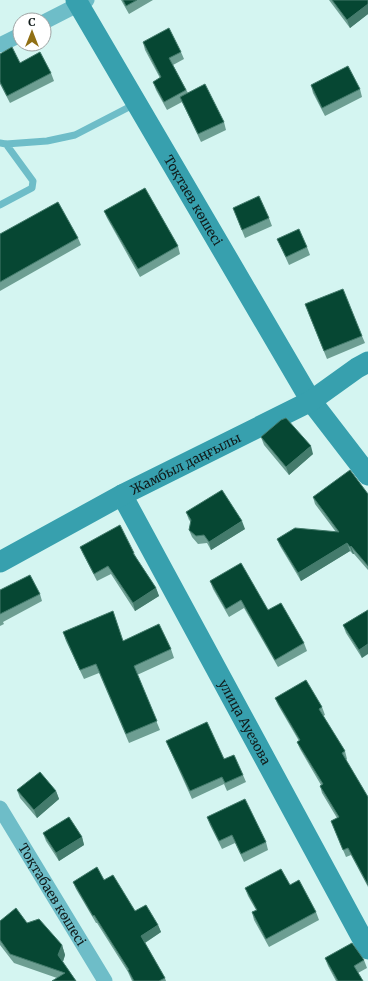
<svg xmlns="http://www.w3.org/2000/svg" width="368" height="981" font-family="Merriweather,serif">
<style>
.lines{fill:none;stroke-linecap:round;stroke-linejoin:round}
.lane{stroke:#6ebdc8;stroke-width:7}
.street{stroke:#6ebdc8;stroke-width:15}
.secondary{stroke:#37a0ae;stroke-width:21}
.wall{fill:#6d9e92}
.shaded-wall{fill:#447b6c}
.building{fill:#064733;stroke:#447b6c}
.labels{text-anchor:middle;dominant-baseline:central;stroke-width:4;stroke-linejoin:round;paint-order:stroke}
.street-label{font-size:13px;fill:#101c1b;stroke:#fff}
</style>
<rect width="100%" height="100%" fill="#d4f5f1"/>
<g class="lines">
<path class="lane" d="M0 143 6 144 47 141 75 135 135 104
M0 205 32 188 33 181 6 144"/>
<g class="street">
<path d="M44 22 87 0"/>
<path d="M0 45 20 35"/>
<path id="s1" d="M0 808 105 981"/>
</g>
<g class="secondary">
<path id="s2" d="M76 0 311 401 368 475"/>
<path id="s3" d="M122 495 368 949"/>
<path id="s4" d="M0 562 122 495 311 401 357 368 368 362"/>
</g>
</g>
<path class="wall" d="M121 0H153L129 14Z
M329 0H368V14L350 28Z
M143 42 181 52 184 59 173 65 188 93 224 122 226 130 201 142 182 102 167 110 156 90 153 82 160 78 145 50Z
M0 54 20 63 51 73 54 81 10 103 0 84Z
M311 85 360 89 362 97 325 116 313 93Z
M233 208 269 218 272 226 245 238Z
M104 211 178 246 180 254 140 277 107 218Z
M0 234 78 238 81 245 0 291Z
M277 239 307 247 310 255 289 265Z
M308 312 362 336 365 343 327 359Z
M261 437 313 454 289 475 264 445Z
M368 494V570L354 554H353L350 551 301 581 280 546 277 539 336 532 315 504 313 497Z
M186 512 245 529 211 550 207 543 198 544 192 537 189 530 191 522 189 520Z
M80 547 134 553 137 559 156 588 159 596 135 611 111 574 97 581 83 554Z
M210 581 268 610 304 643 307 651 278 667 244 608 229 617 213 589Z
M0 590 40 594 42 601 3 622 4 624 0 626Z
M368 610 362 658 346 633 343 625Z
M63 632 124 641 171 649 174 658 137 675 160 730 129 743 99 673 84 679 66 641Z
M275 698 322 707 325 715 323 716 345 751 347 759 346 760 368 797V887L351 855 346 857 331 821 337 818 322 793 320 786 321 785 300 749 297 742 299 741 278 705Z
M166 741 224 759 243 775 246 782 227 791 224 784 192 799 169 748Z
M17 790 56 791 59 799 37 818 20 798Z
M207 817 266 842 268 850 244 862 235 843 222 849 210 825Z
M43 833 82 837 84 845 59 861 46 841Z
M104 880 135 911 158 925 161 932 145 943 165 978 166 981H132L128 972 97 923H96L76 889 73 882Z
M290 885 316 912 319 920 269 947 254 920 252 912 256 910 248 896 245 888Z
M0 921 27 923 62 945 65 955 63 962 76 981 57 978 14 963 0 945Z
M325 958 364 960 367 968 358 973 363 981H336L328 966Z"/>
<path class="shaded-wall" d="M368 4V14L350 28 347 20Z
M311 446 313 454 289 475 286 467Z
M242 521 245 529 211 550 209 542Z
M347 543 350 551 301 581 298 573Z
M351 546 354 554H353L350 547Z
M156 588 159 596 135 611 133 603Z
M368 644V654L362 658 359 650Z
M56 791 59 799 37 818 34 810Z
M82 837 84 845 59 861 56 853Z
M158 925 161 932 143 944 141 936Z
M62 945 65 955 62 964 58 955Z"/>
<path class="building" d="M123 0H137L126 6Z
M332 0H368V4L347 20Z
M169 28 181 52 169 58 186 90 164 102 153 82 161 77 143 42Z
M12 47 20 63 40 52 51 73 7 96 0 82V54Z
M348 66 360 89 322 108 311 85Z
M205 84 224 122 198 134 180 97Z
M145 188 178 246 138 269 104 211Z
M259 196 269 218 242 230 233 208Z
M58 202 78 238 0 282V234Z
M299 229 307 247 286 257 277 239Z
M343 289 362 336 324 351 305 304Z
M286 418 311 446 286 467 261 437 281 420Z
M350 470 368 494V566L351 546 350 547 347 543 298 573 277 539 295 528 339 532 313 497Z
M222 490 242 521 209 542 204 535 196 536 189 530 191 520 186 512Z
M120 525 134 553H133L156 588 133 603 108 566 94 574 80 547Z
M241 563 268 610 281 603 304 643 275 660 241 600 226 609 210 581Z
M30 575 40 594 0 614V590Z
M368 610V644L359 650 343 625Z
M113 611 123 641 159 624 171 649 134 666 157 721 126 734 96 664 80 670 63 632Z
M306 680 322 707 319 709 345 751 342 753 368 797V885L348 848 343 850 331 821 339 817 320 786 323 784 297 742 300 740 275 698Z
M207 722 224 759 234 755 243 775 225 783 222 777 190 791 166 741Z
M40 772 56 791 34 810 17 790Z
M245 799 266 842 241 854 232 835 219 841 207 817Z
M69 817 82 837 56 853 43 833Z
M97 867 104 880 113 875 135 911 146 905 158 925 141 936 165 978 159 981H134L128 970H129L94 915 93 916 73 882Z
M281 869 290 885 299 880 316 912 266 939 252 912 257 910 245 888Z
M16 908 27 923 39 919 62 945 58 955 76 981H52L65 973 10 954 0 940V921Z
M352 943 364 960 354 966 363 981H338L325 958Z"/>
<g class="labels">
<g class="street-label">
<text stroke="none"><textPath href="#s2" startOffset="232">Тоқтаев көшесі</textPath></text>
<text stroke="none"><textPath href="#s4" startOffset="210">Жамбыл даңғылы</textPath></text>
<text stroke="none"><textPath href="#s3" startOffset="258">улица Ауезова</textPath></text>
<text stroke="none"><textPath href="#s1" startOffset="101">Тоқтабаев көшесі</textPath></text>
</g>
</g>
<g transform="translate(32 32)"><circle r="19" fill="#ffffff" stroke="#9fa4a4"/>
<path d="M0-3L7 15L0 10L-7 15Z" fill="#906f14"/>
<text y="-6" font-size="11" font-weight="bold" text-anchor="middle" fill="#101c1b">С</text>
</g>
</svg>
